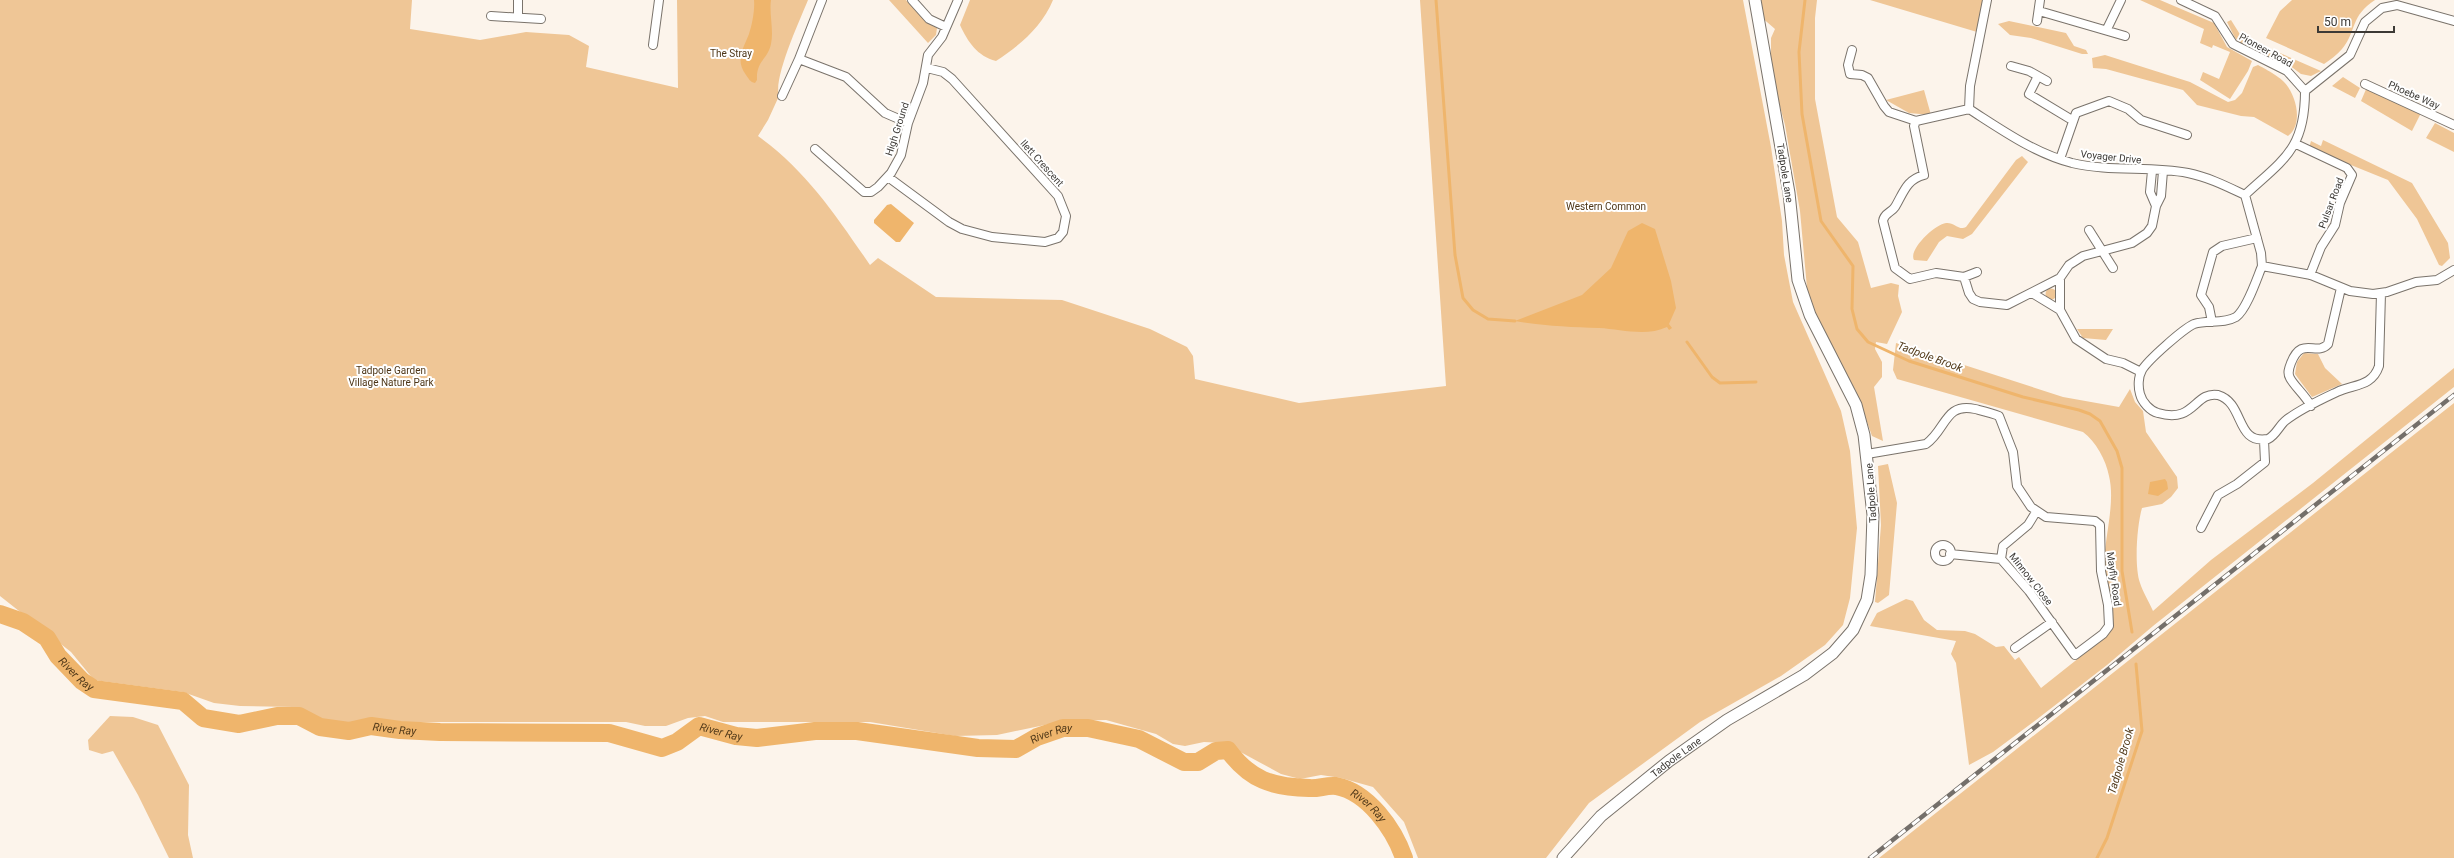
<svg xmlns="http://www.w3.org/2000/svg" width="2454" height="858" font-family="Roboto,sans-serif">
<style>
.green{fill:#efc696}
.water{fill:#efb56c}
.lines{fill:none;stroke-linecap:round;stroke-linejoin:round}
.stream{stroke:#efb56c;stroke-width:3}
.river{stroke:#efb56c;stroke-width:18}
.street-casing{stroke:#7a736b;stroke-width:10}
.secondary-casing{stroke:#7a736b;stroke-width:13}
.street{stroke:#fff;stroke-width:8}
.secondary{stroke:#fff;stroke-width:11}
.rail-casing{stroke:#746f6a;stroke-width:4.5}
.rail{stroke:#fff;stroke-width:3;stroke-dasharray:9;stroke-linecap:butt}
.labels{text-anchor:middle;dominant-baseline:central;stroke-width:4;stroke-linejoin:round;paint-order:stroke}
.street-label{font-size:10px;fill:#3c3935;stroke:#fff}
.park-label{font-size:10px;fill:#4e3617;stroke:#fff}
.water-label{font-size:11px;font-style:italic;fill:#523a1a;stroke:#fff}
</style>
<rect width="100%" height="100%" fill="#fcf4eb"/>
<path class="green" d="M0 0H412L410 29 480 40 526 32 569 35 589 46 586 67 678 88 677 0H808C800 20 773 78 779 96L768 120 758 136C806 170 837 217 870 265L878 258 936 297 1062 300 1150 329 1187 347 1193 356 1195 379 1299 403 1446 386 1420 0H1743L1771 147 1782 221 1784 255 1793 302 1841 411 1850 451 1857 528 1850 598 1843 625 1825 645 1781 676 1700 722 1589 803 1546 858H1418L1404 822 1373 787 1341 778 1321 775 1300 779 1281 774 1224 743 1204 742 1185 746 1173 744 1156 734 1106 720 1064 721 997 735 955 736 870 722H723L705 716 688 718 666 726H645L626 722H342L322 719 293 707 240 706 214 703 183 692 94 680 71 652 0 596Z
M889 0H906L926 22 937 28 936 35 928 43Z
M970 0H1053C1042 27 1020 45 996 61 977 56 968 42 960 25Z
M1757 0H1817L1815 18V99L1837 217 1858 242 1871 288 1891 283 1899 285 1898 296 1902 312 1887 344 1876 342 1875 349 1882 362V377L1874 387 1883 441 1872 436 1856 391 1821 331 1808 299 1800 211 1785 125 1771 73V38L1775 29 1760 16Z
M1870 0H1983L1977 32Z
M2140 0H2160L2214 23 2227 47 2252 61 2248 71 2230 99 2200 80 2203 72 2219 79 2230 52 2213 45 2212 48 2200 43 2204 29Z
M2292 0H2375C2350 16 2357 31 2342 49 2337 55 2330 60 2324 64L2266 38 2280 11Z
M2231 20 2241 36 2321 71 2311 76 2301 74 2289 65 2243 45 2235 38 2227 22Z
M2009 21 2066 33 2074 46 2086 50 2088 54H2082L2031 38 2010 35 1998 24Z
M2105 55 2190 82 2228 102 2235 100 2242 93 2253 67 2258 65C2264 68 2280 77 2284 82 2296 94 2304 124 2288 136L2254 117 2241 116 2197 105 2183 90 2106 69 2093 68 2092 58Z
M2343 77 2360 88 2355 98 2332 86Z
M2367 87 2421 113 2412 131 2361 101Z
M1924 90 1931 115 1909 113 1886 100Z
M2435 123 2454 133V152L2426 138Z
M2323 140 2412 183 2448 243 2450 258 2442 266 2439 265 2417 219 2388 180 2309 148 2311 141 2321 146Z
M2022 156 2028 162 1972 234 1963 239 1947 236 1939 242 1927 261 1914 260C1908 250 1935 224 1946 223 1954 222 1959 231 1966 227L2016 160Z
M2045.5 294a5.5 5.5 0 1 1 11 0a5.5 5.5 0 1 1-11 0Z
M2077 329H2113L2106 340 2083 338Z
M1896 343 2063 397 2119 407 2130 389 2135 402 2143 411 2146 432 2177 477 2178 488 2171 497 2162 504 2142 508C2137 525 2134 566 2140 583 2143 592 2149 602 2153 611L2211 560 2313 483 2454 368V387L2153 626 2107 665 2036 720 1993 752 1969 765 1956 663 1951 654 1956 641 1870 626 1877 613 1906 599 1913 601 1924 620 1937 630 1965 631 1975 634 1996 647 2004 646 2015 660 2019 657 2041 688 2104 638C2121 618 2106 594 2104 571 2103 541 2116 505 2109 476 2106 460 2096 442 2083 432L1897 379 1893 370Z
M2304 353 2318 354 2325 368 2342 384 2312 397 2295 374 2297 362Z
M2454 403V858H1879Z
M1888 464 1897 503 1889 595 1878 603 1875 602 1881 525 1878 466Z
M110 716 133 717 158 725 189 785 188 835 193 858H169L138 795 113 751 102 754 89 750 88 740Z"/>
<path class="water" d="M754 0H771C769 14 774 30 771 44 768 59 756 61 757 80L755 83C750 82 749 79 746 75 735 60 743 49 749 34 752 25 755 10 754 0Z
M891 204 914 223 900 242H896L874 223V220L887 205Z
M1642 223 1655 229 1671 281 1676 308 1669 324 1672 328 1669 330 1667 327C1646 337 1620 329 1599 328 1571 327 1544 326 1515 321L1582 295 1611 268 1628 231Z
M2165 479 2167 482 2168 489 2158 496 2148 494 2150 482Z"/>
<g class="lines">
<path class="stream" d="M1436 0 1455 255 1463 298 1473 310 1488 319 1515 321
M1805 0 1799 52 1802 114 1821 221 1853 266 1852 309 1857 329 1868 342 1909 361 2023 397 2079 410 2090 414 2100 421 2117 451 2122 468V571L2132 632
M1687 342 1712 377 1720 383 1756 382
M2097 858 2107 838 2142 731 2136 664"/>
<path class="river" id="s1" d="M0 614 23 622 47 638 58 656 82 681 94 689 183 701 203 718 239 724 277 716H299L320 727 349 731 371 726 400 730 440 732 609 733 662 748 677 742 699 726 736 736 757 738 815 731H857L978 748 1016 749 1037 737 1063 728H1088L1139 739 1184 762H1198L1216 751 1228 750C1250 780 1272 787 1309 788 1318 789 1326 785 1336 786 1368 792 1394 829 1404 858"/>
<g class="street-casing">
<path id="street" d="M822 0 799 59 846 77 885 113 908 123
M912 0 929 19 946 27
M1987 0 1970 86 1969 109C2002 130 2034 153 2072 163 2110 172 2149 166 2188 173 2208 177 2226 186 2245 195 2284 159 2305 149 2305 91
M2181 0 2215 16 2233 44 2287 71 2305 91
M2039 11 2125 36
M491 16 541 19
M518 17V0
M2037 21 2040 0
M2107 29 2121 0
M653 45 659 0
M1852 50 1848 65 1850 74 1862 75 1868 78 1884 106 1889 112 1916 121
M2011 66 2029 71 2047 81
M2038 76 2029 94 2072 120
M2365 84 2454 125
M2305 91 2350 55 2365 22 2382 8 2397 5 2454 21
M782 96 799 59
M1969 109 1916 121 1914 126 1924 175C1906 180 1904 192 1895 207 1891 213 1884 213 1883 221L1895 268 1910 279 1936 273 1964 277 1969 293 1973 299 1980 302 2007 305 2060 278 2069 265 2083 256 2132 243 2147 233 2152 226 2156 206 2161 196 2163 171
M2296 144 2347 168 2352 175 2340 203 2335 225 2321 247 2310 275
M815 149 864 192H871L878 187 891 173 901 155 908 123 923 83 928 55 942 37 958 0
M2060 159 2076 113 2109 101 2128 109 2141 120 2187 135
M2152 171 2150 192 2156 206
M888 177 949 222 962 229 992 237 1045 242 1058 238 1063 232 1066 216 1058 196 952 79 943 72 927 68
M2245 195 2261 253 2262 266 2311 275 2350 291 2373 294 2387 292 2416 282 2437 280 2454 270
M2089 230 2113 268
M2262 266C2257 278 2247 309 2236 317 2224 324 2207 320 2194 324 2183 329 2148 360 2142 370 2138 377 2138 387 2140 394 2142 402 2150 411 2158 413 2195 424 2194 391 2218 395 2245 403 2235 445 2268 439 2276 435 2279 426 2285 421 2300 409 2320 400 2337 392 2354 384 2372 387 2379 366L2381 293
M1964 277 1977 272
M2060 278V310L2076 339 2106 359 2123 363 2141 372
M2032 293 2060 310
M2212 322 2209 307 2201 295 2213 252 2222 246 2257 238
M2311 406C2305 395 2294 386 2290 378 2287 373 2289 368 2291 363 2302 335 2316 357 2328 344L2341 288
M1867 454 1926 444C1946 430 1945 402 1975 409 1983 411 1992 413 1999 416L2013 452 2017 486 2031 507 2046 517 2095 521 2100 525 2101 571 2108 605 2109 626 2103 634 2075 655 2029 591 2001 559 2003 546 2028 525 2036 512
M2201 528 2218 495 2237 484 2265 462 2264 440
M1935 553a8 8 0 1 1 16 0a8 8 0 1 1-16 0Z
M1950 554 2001 559
M2015 648 2052 622"/>
</g>
<g class="secondary-casing">
<g id="secondary">
<path id="s2" d="M1563 858 1601 816 1669 761 1727 720 1804 675 1833 653 1853 630 1867 600 1871 575 1873 515 1864 435 1856 405 1810 315 1798 280 1789 193 1755 0"/>
</g>
</g>
<use href="#street" class="street"/>
<use href="#secondary" class="secondary"/>
<g class="rail-casing">
<path id="rail" d="M1870 858 2454 395"/>
</g>
<use href="#rail" class="rail"/>
</g>
<g class="labels">
<g class="street-label">
<text transform="translate(2266 50) rotate(29)">Pioneer Road</text>
<text transform="translate(2414 95) rotate(24)">Phoebe Way</text>
<text transform="translate(897 129) rotate(-72)">High Ground</text>
<text transform="translate(2111 157) rotate(6)">Voyager Drive</text>
<text transform="translate(1042 163) rotate(48)">Ilett Crescent</text>
<text transform="translate(1785 173) rotate(81)">Tadpole Lane</text>
<text transform="translate(2331 203) rotate(-69)">Pulsar Road</text>
<text transform="translate(1871 493) rotate(-94)">Tadpole Lane</text>
<text transform="translate(2031 579) rotate(52)">Minnow Close</text>
<text transform="translate(2114 579) rotate(82)">Mayfly Road</text>
<text stroke="none"><textPath href="#s2" startOffset="152">Tadpole Lane</textPath></text>
</g>
<g class="park-label">
<text x="731" y="53">The Stray</text>
<text x="1606" y="206">Western Common</text>
<text x="391" y="370">Tadpole Garden<tspan x="391" dy="12">Village Nature Park</tspan></text>
</g>
<g class="water-label">
<text transform="translate(1930 357) rotate(20)">Tadpole Brook</text>
<text stroke="none"><textPath href="#s1" startOffset="100">River Ray</textPath></text>
<text stroke="none"><textPath href="#s1" startOffset="436">River Ray</textPath></text>
<text stroke="none"><textPath href="#s1" startOffset="772">River Ray</textPath></text>
<text stroke="none"><textPath href="#s1" startOffset="1108">River Ray</textPath></text>
<text transform="translate(2121 761) rotate(-74)">Tadpole Brook</text>
<text stroke="none"><textPath href="#s1" startOffset="1455">River Ray</textPath></text>
</g>
</g>
<path d="M2318 26v6h76v-6" fill="none" stroke="#3c3935" stroke-width="2"/>
<text x="2324" y="26" font-size="12" fill="#3c3935" stroke="#ffffff" stroke-width="3" paint-order="stroke">50 m</text>
</svg>
